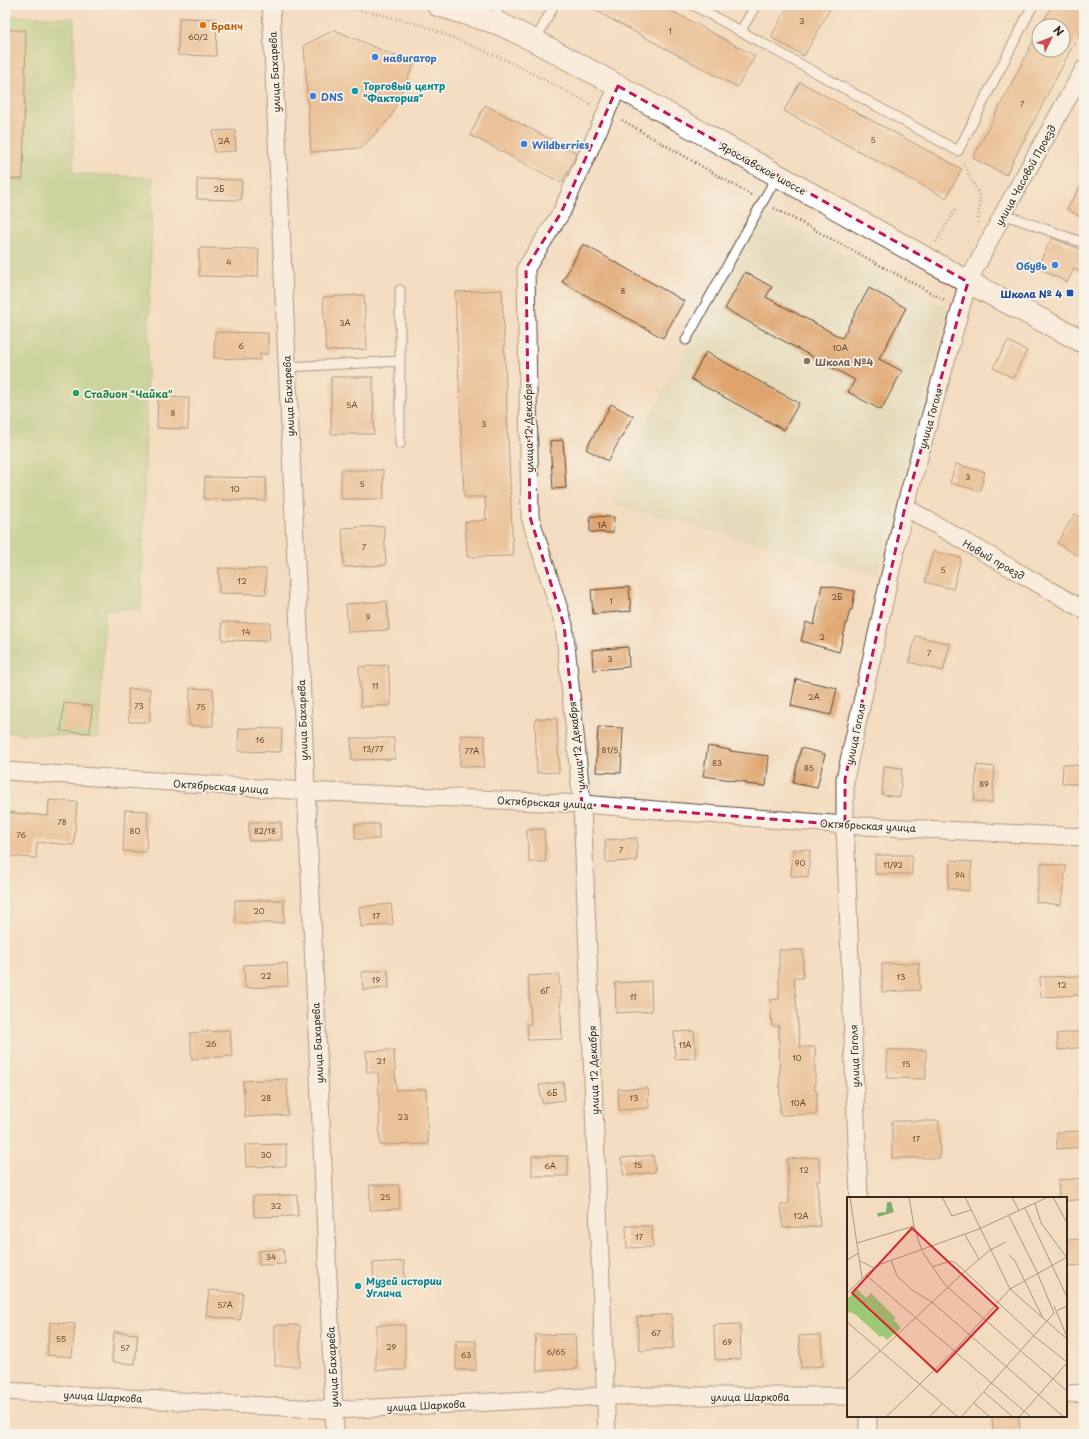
<svg xmlns="http://www.w3.org/2000/svg" width="1089" height="1439" font-family="'Playpen Sans',sans-serif">
<style>
.built{fill:#e6daba}
.green{fill:#9cc976;stroke:#6c7a4a}
.building{fill:#dfa46d}
.lines{fill:none;stroke-linecap:round;stroke-linejoin:round}
.lane-casing{stroke:#574536;stroke-width:11}
.street-casing{stroke:#574536;stroke-width:19}
.primary-casing{stroke:#574536;stroke-width:24}
.path{stroke:#574536;stroke-width:2.5;stroke-dasharray:1 3;stroke-linecap:butt}
.lane{stroke:#fff;stroke-width:9}
.street{stroke:#fff;stroke-width:17}
.primary{stroke:#fff;stroke-width:22}
.marked{fill:none;stroke:#c2185b;stroke-width:3;stroke-dasharray:8 5;stroke-linejoin:round}
.food-dot{fill:#e8710a;stroke:#f7f3e8;stroke-width:1.5}
.shop-dot{fill:#3f7fe0;stroke:#f7f3e8;stroke-width:1.5}
.culture-dot{fill:#0f9aa8;stroke:#f7f3e8;stroke-width:1.5}
.transit-dot{fill:#1a4fb4;stroke:#f7f3e8;stroke-width:1.5}
.education-dot{fill:#8d6e63;stroke:#f7f3e8;stroke-width:1.5}
.leisure-dot{fill:#2e9e5b;stroke:#f7f3e8;stroke-width:1.5}
.labels{text-anchor:middle;dominant-baseline:central;stroke-width:3.5;stroke-linejoin:round;paint-order:stroke}
.number-label{font-size:8px;fill:#644832}
.food-label{font-size:10px;font-weight:bold;fill:#c56008;stroke:#f7f3e8;text-anchor:start}
.shop-label{font-size:10px;font-weight:bold;fill:#366cbe;stroke:#f7f3e8;text-anchor:start}
.street-label{font-size:10px;fill:#3b2a1e;stroke:#f7f3e8}
.culture-label{font-size:10px;font-weight:bold;fill:#0d838f;stroke:#f7f3e8;text-anchor:start}
.transit-label{font-size:10px;font-weight:bold;fill:#164399;stroke:#f7f3e8;text-anchor:end}
.education-label{font-size:10px;font-weight:bold;fill:#785e54;stroke:#f7f3e8;text-anchor:start}
.leisure-label{font-size:10px;font-weight:bold;fill:#27864d;stroke:#f7f3e8;text-anchor:start}
.inset-road{fill:none;stroke:#aa957f;stroke-width:1}
.view{fill:#d62828;fill-opacity:0.15;stroke:#d62828;stroke-width:2}
.inset-edge{fill:none;stroke:#3b2a1e;stroke-width:2}
</style>
<rect width="100%" height="100%" fill="#f7f3e8"/>
<filter id="ink" filterUnits="userSpaceOnUse"><feTurbulence type="fractalNoise" baseFrequency=".025" numOctaves="2"/><feDisplacementMap in="SourceGraphic" scale="8" xChannelSelector="R" yChannelSelector="G"/><feConvolveMatrix kernelMatrix="1 2 1 2 8 2 1 2 1" color-interpolation-filters="sRGB"/></filter>
<filter id="wash" filterUnits="userSpaceOnUse"><feTurbulence type="fractalNoise" baseFrequency=".012" numOctaves="4" result="noise"/><feDisplacementMap in="SourceGraphic" scale="16" xChannelSelector="R" yChannelSelector="G"/><feGaussianBlur stdDeviation="0.9" result="paint"/><feColorMatrix in="noise" values="0 0 0 0 0 0 0 0 0 0 0 0 0 0 0 0 0 1.4 0 .05"/><feComposite in="paint" operator="in"/></filter>
<g filter="url(#wash)">
<rect width="100%" height="100%" fill="#f4dcc0"/>
<path class="built" d="M765 211 948 309 877 575 611 504 651 413Z"/>
<path class="green" d="M5 16 74 18 73 173 153 178 141 610 105 609 99 738 5 732Z"/>
<g id="blocks">
<path class="building" d="M585 5H661L755 56 737 87Z
M789 5H832L804 56 771 37Z
M1052 5H1084V24L1006 175 973 158 1039 30V50H1063V26H1041Z
M179 18 217 19 216 56 178 55Z
M5 30H26L23 179H5Z
M335 30 414 64 391 117 361 148 311 152 304 45Z
M800 82 962 169 946 198 784 111Z
M485 105 577 153 562 183 470 135Z
M235 130 236 151 214 152 213 131Z
M197 179 242 180 241 200 197 199Z
M1084 180V219L1067 209Z
M1052 238 1084 251V274L1074 269 1067 282 1037 267Z
M583 244 684 301 663 338 562 282Z
M199 248 259 249 258 277 199 276Z
M745 272 772 287 766 297 842 338 869 288 906 308 879 359 902 371 881 410 848 392 855 380 725 309Z
M502 290 513 556 467 557 465 522 486 520 485 497H464L455 292Z
M364 295 367 349 326 351 323 297Z
M215 332 268 333V354H260V360L214 358Z
M1008 341 1027 351 1013 378 993 368Z
M706 352 799 403 784 430 691 379Z
M331 377H373L374 434H331Z
M158 397 189 398 188 429 157 428Z
M611 404 633 416 608 461 586 449Z
M563 440 566 488 553 489 550 441Z
M956 464 985 472 980 491 950 483Z
M341 470H383L384 499H341Z
M205 477 266 478V501L204 499Z
M1075 514 1084 520V547L1078 556 1057 543Z
M590 516 614 517 613 533 590 532Z
M384 526 386 565 344 567 342 528Z
M933 551 961 558 953 589 925 582Z
M219 568 266 569V594L219 593Z
M822 585 855 591 852 610H850L839 652 801 641 806 622 814 625Z
M629 587 631 611 593 614 591 590Z
M387 601 389 630 348 632 346 604Z
M222 622 270 623 269 641 222 640Z
M916 636 950 644 943 671 909 662Z
M628 647 629 667 593 670 592 650Z
M388 665 391 705 361 707 359 667Z
M796 679 837 688 831 715 791 706Z
M190 688 213 689V726H189Z
M128 689H150V722H129Z
M64 703 92 706 90 733 61 731Z
M557 718 559 772 537 773 535 719Z
M598 727 623 728 621 773 596 772Z
M239 728 282 729 281 752 238 751Z
M461 735 485 736 484 767 460 766Z
M351 738H394L395 759 352 760Z
M708 746 730 750V751L769 756 766 786 746 784V782L703 776Z
M801 748 825 754 817 788 793 783Z
M1063 764 1084 766V785L1062 783Z
M977 765 995 767 992 803 974 801Z
M884 766 902 768 900 797 882 795Z
M49 800 77 802 74 845 37 842 36 858 5 856V812L48 816Z
M125 810 148 811 146 852 123 851Z
M249 822H281L282 840 249 841Z
M355 824H379V839H355Z
M544 829 546 862H529L527 830Z
M637 838V861L606 862 605 840Z
M793 849 810 850 808 877 791 876Z
M875 855H912V874H875Z
M951 860 972 862 969 891 948 888Z
M1041 863 1066 866 1061 905 1036 902Z
M235 900H284V923H235Z
M391 904 393 924 361 927 359 907Z
M779 950H803V978H794L800 1047H815V1091H817V1114L780 1115 779 1026H772L770 1000 779 999Z
M287 963 288 986 245 988 244 965Z
M919 963 920 990 882 992V964Z
M388 970 389 988 363 990 362 972Z
M559 974 562 1039 528 1040 527 1024H531L528 976Z
M1083 976 1084 995 1041 997 1040 977Z
M651 981 652 1011 616 1013 615 983Z
M230 1030 232 1056 192 1059 190 1033Z
M694 1031 696 1058 675 1059 674 1032Z
M1084 1031V1047L1058 1050 1057 1034Z
M394 1050 396 1090 426 1089 428 1144 380 1145 378 1072H367L366 1051Z
M887 1050H926V1079L887 1078Z
M287 1079 288 1115 245 1117 243 1081Z
M563 1082 565 1100 542 1103 539 1085Z
M648 1088 649 1108 619 1110 618 1089Z
M892 1121H939L940 1158H892Z
M1084 1131V1147L1057 1149V1132Z
M286 1144V1166L246 1167 245 1145Z
M653 1155 655 1172 624 1176 621 1158Z
M532 1156H568V1176H532Z
M819 1157 820 1181H817L820 1226 783 1228 781 1205 789 1204 787 1159Z
M1084 1178V1199L1066 1201V1198H1059L1058 1180Z
M370 1185H399L400 1209 370 1210Z
M297 1195 298 1216 254 1217 253 1196Z
M626 1226H652L653 1247 627 1248Z
M1084 1239V1265L1066 1266V1240Z
M283 1249 285 1264 259 1265 258 1251Z
M404 1261 405 1284 374 1286 373 1263Z
M209 1290 243 1293 240 1320 206 1316Z
M671 1314 674 1348 640 1351 637 1317Z
M50 1322 75 1324 72 1357 47 1355Z
M740 1324 741 1359 715 1360 714 1325Z
M275 1325H300V1366H275Z
M376 1325H405V1370H376Z
M114 1332 138 1334 135 1364 112 1362Z
M575 1334 577 1369 537 1371 535 1335Z
M821 1335 823 1366 801 1368 799 1336Z
M456 1341H476V1370H456Z
M992 1416H1019L1020 1434H993Z"/>
</g>
</g>
<g filter="url(#ink)">
<use href="#blocks" fill-opacity="0" stroke="#574536" stroke-width="1"/>
<g class="lines">
<g class="lane-casing">
<path id="lane" d="M496 5 500 23
M693 5 958 151 1033 5
M740 32 756 5
M535 41 554 5
M1003 214 1084 243
M686 340 777 176
M400 361V444
M287 367 400 361V290"/>
</g>
<g class="street-casing">
<path id="street" d="M271 5 335 1434
M905 507 1084 610
M5 771 305 791 582 804 845 825 1084 837
M859 1198 845 825V779L905 507 968 282 1003 214 1084 69
M5 1391 334 1410 606 1396H848
M1066 1394 1084 1393
M868 1416V1434
M607 1434 582 804 564 625 530 517 526 268 561 213 618 86"/>
</g>
<g class="primary-casing">
<path id="primary" d="M438 5 500 24 535 41 618 86 968 282 1084 342"/>
</g>
<path class="path" d="M329 5 375 13 422 25 504 59 591 104
M622 120 751 195
M963 162 980 197 978 223
M774 208 946 301
M936 242 955 210"/>
<use href="#lane" class="lane"/>
<use href="#street" class="street"/>
<use href="#primary" class="primary"/>
</g>
</g>
<path d="M0 0H1089V1439H0ZM618 86 968 282 905 507 845 779V825L582 804 564 625 530 517 526 268 561 213Z" fill="#f4dcc0" fill-opacity=".55" fill-rule="evenodd"/>
<path class="marked" d="M618 86 968 282 905 507 845 779V825L582 804 564 625 530 517 526 268 561 213Z"/>
<circle class="food-dot" cx="203" cy="25" r="4"/>
<g class="shop-dot">
<circle cx="375" cy="57" r="4"/>
<circle cx="313" cy="96" r="4"/>
<circle cx="524" cy="144" r="4"/>
<circle cx="1055" cy="265" r="4"/>
</g>
<g class="culture-dot">
<circle cx="355" cy="91" r="4"/>
<circle cx="358" cy="1286" r="4"/>
</g>
<rect class="transit-dot" x="1066" y="289" width="8" height="8" rx="2"/>
<circle class="education-dot" cx="807" cy="361" r="4"/>
<circle class="leisure-dot" cx="76" cy="393" r="4"/>
<g class="labels">
<g class="number-label">
<text x="802" y="21">3</text>
<text x="670" y="31">1</text>
<text x="198" y="37">60/2</text>
<text x="1022" y="104">7</text>
<text x="873" y="140">5</text>
<text x="224" y="141">2А</text>
<text x="219" y="189">2Б</text>
<text x="229" y="262">4</text>
<text x="623" y="291">8</text>
<text x="345" y="323">3А</text>
<text x="241" y="346">6</text>
<text x="840" y="348">10А</text>
<text x="352" y="405">5А</text>
<text x="173" y="413">8</text>
<text x="484" y="424">3</text>
<text x="968" y="477">3</text>
<text x="362" y="484">5</text>
<text x="235" y="489">10</text>
<text x="602" y="525">1А</text>
<text x="364" y="547">7</text>
<text x="943" y="570">5</text>
<text x="242" y="581">12</text>
<text x="837" y="597">2Б</text>
<text x="611" y="601">1</text>
<text x="368" y="617">9</text>
<text x="246" y="632">14</text>
<text x="822" y="637">2</text>
<text x="929" y="653">7</text>
<text x="610" y="659">3</text>
<text x="375" y="686">11</text>
<text x="814" y="697">2А</text>
<text x="139" y="706">73</text>
<text x="201" y="707">75</text>
<text x="260" y="740">16</text>
<text x="373" y="749">13/77</text>
<text x="610" y="750">81/5</text>
<text x="472" y="751">77А</text>
<text x="717" y="763">83</text>
<text x="809" y="768">85</text>
<text x="984" y="784">89</text>
<text x="62" y="822">78</text>
<text x="135" y="831">80</text>
<text x="265" y="831">82/18</text>
<text x="21" y="835">76</text>
<text x="621" y="850">7</text>
<text x="800" y="863">90</text>
<text x="893" y="865">11/92</text>
<text x="960" y="875">94</text>
<text x="259" y="911">20</text>
<text x="376" y="916">17</text>
<text x="266" y="976">22</text>
<text x="901" y="977">13</text>
<text x="376" y="980">19</text>
<text x="1062" y="985">12</text>
<text x="545" y="991">6Г</text>
<text x="633" y="997">11</text>
<text x="211" y="1044">26</text>
<text x="685" y="1045">11А</text>
<text x="797" y="1058">10</text>
<text x="381" y="1061">21</text>
<text x="906" y="1064">15</text>
<text x="552" y="1093">6Б</text>
<text x="266" y="1098">28</text>
<text x="634" y="1098">13</text>
<text x="798" y="1103">10А</text>
<text x="403" y="1117">23</text>
<text x="916" y="1139">17</text>
<text x="266" y="1155">30</text>
<text x="638" y="1165">15</text>
<text x="550" y="1166">6А</text>
<text x="804" y="1170">12</text>
<text x="385" y="1197">25</text>
<text x="276" y="1206">32</text>
<text x="801" y="1216">12А</text>
<text x="639" y="1237">17</text>
<text x="271" y="1257">34</text>
<text x="225" y="1305">57А</text>
<text x="656" y="1333">67</text>
<text x="61" y="1339">55</text>
<text x="727" y="1342">69</text>
<text x="391" y="1347">29</text>
<text x="125" y="1348">57</text>
<text x="556" y="1352">6/65</text>
<text x="466" y="1355">63</text>
</g>
<g class="food-label">
<text x="211" y="25">Бранч</text>
</g>
<g class="shop-label">
<text x="383" y="57">навигатор</text>
<text x="321" y="96">DNS</text>
<text x="532" y="144">Wildberries</text>
<text x="1047" y="265" text-anchor="end">Обувь</text>
</g>
<g class="street-label">
<text transform="translate(274 72) rotate(-93)">улица Бахарева</text>
<text transform="translate(763 168) rotate(29)">Ярославское шоссе</text>
<text transform="translate(1025 175) rotate(-61)">улица Часовой Проезд</text>
<text transform="translate(288 396) rotate(-93)">улица Бахарева</text>
<text transform="translate(930 418) rotate(-74)">улица Гоголя</text>
<text transform="translate(528 428) rotate(-91)">улица 12 Декабря</text>
<text transform="translate(994 559) rotate(30)">Новый проезд</text>
<text transform="translate(302 720) rotate(-92)">улица Бахарева</text>
<text transform="translate(855 734) rotate(-78)">улица Гоголя</text>
<text transform="translate(576 746) rotate(-96)">улица 12 Декабря</text>
<text transform="translate(221 786) rotate(4)">Октябрьская улица</text>
<text transform="translate(545 802) rotate(3)">Октябрьская улица</text>
<text transform="translate(868 825) rotate(3)">Октябрьская улица</text>
<text transform="translate(317 1043) rotate(-93)">улица Бахарева</text>
<text transform="translate(854 1056) rotate(-92)">улица Гоголя</text>
<text transform="translate(593 1070) rotate(-92)">улица 12 Декабря</text>
<text transform="translate(332 1367) rotate(-93)">улица Бахарева</text>
<text transform="translate(103 1396) rotate(3)">улица Шаркова</text>
<text x="750" y="1396">улица Шаркова</text>
<text transform="translate(426 1405) rotate(-3)">улица Шаркова</text>
</g>
<g class="culture-label">
<text x="363" y="85">Торговый центр<tspan x="363" dy="12">"Фактория"</tspan></text>
<text x="366" y="1280">Музей истории<tspan x="366" dy="12">Углича</tspan></text>
</g>
<g class="transit-label">
<text x="1062" y="293">Школа № 4</text>
</g>
<g class="education-label">
<text x="815" y="361">Школа №4</text>
</g>
<g class="leisure-label">
<text x="84" y="393">Стадион "Чайка"</text>
</g>
</g>
<g transform="translate(847 1197)">
<rect width="220" height="220" fill="#f4dcc0"/>
<path d="M10 92 19 101 24 96 49 121 47 123 54 131 40 143 35 138 33 140 9 118 3 115 0 117V102Z" fill="#9cc976"/>
<path d="M40 5H44L47 15 31 20 30 16 39 15Z" fill="#7dad67"/>
<path class="inset-road" d="M3 0 15 81M62 0 67 29 75 54 98 88 220 194M95 0 105 19 124 13M118 0 163 92 220 142M165 0 172 14M206 0 220 26M188 6 194 26 220 61M178 11 220 100M118 38 132 62M10 46 67 29M162 58 168 64 196 121M0 63 12 56M44 63 50 79 65 93 85 105 217 220M13 64 27 71M85 70 104 64 109 66 187 139 220 165M19 78 184 220M0 96 21 76 34 67 132 32 201 0M207 109 220 140M209 114 220 109M0 125 111 220M0 185 116 76 143 53 159 45M137 195 166 220M127 206 143 220M39 220 107 154 163 92 220 60M82 220 95 207M114 220 207 116 190 75 162 19M172 220 220 166"/>
<path class="view" d="M65 31 151 111 90 175 5 96Z"/>
<rect width="220" height="220" class="inset-edge"/>
</g>
<rect width="1089" height="1439" fill="none" stroke="#f7f3e8" stroke-width="20"/>
<g transform="translate(1051 38) rotate(47)"><circle r="19" fill="#f7f3e8" stroke="#aca397"/>
<path d="M0-3L7 15L0 10L-7 15Z" fill="#d1495b"/>
<text y="-6" font-size="11" font-weight="bold" text-anchor="middle" fill="#3b2a1e">N</text>
</g>
</svg>
